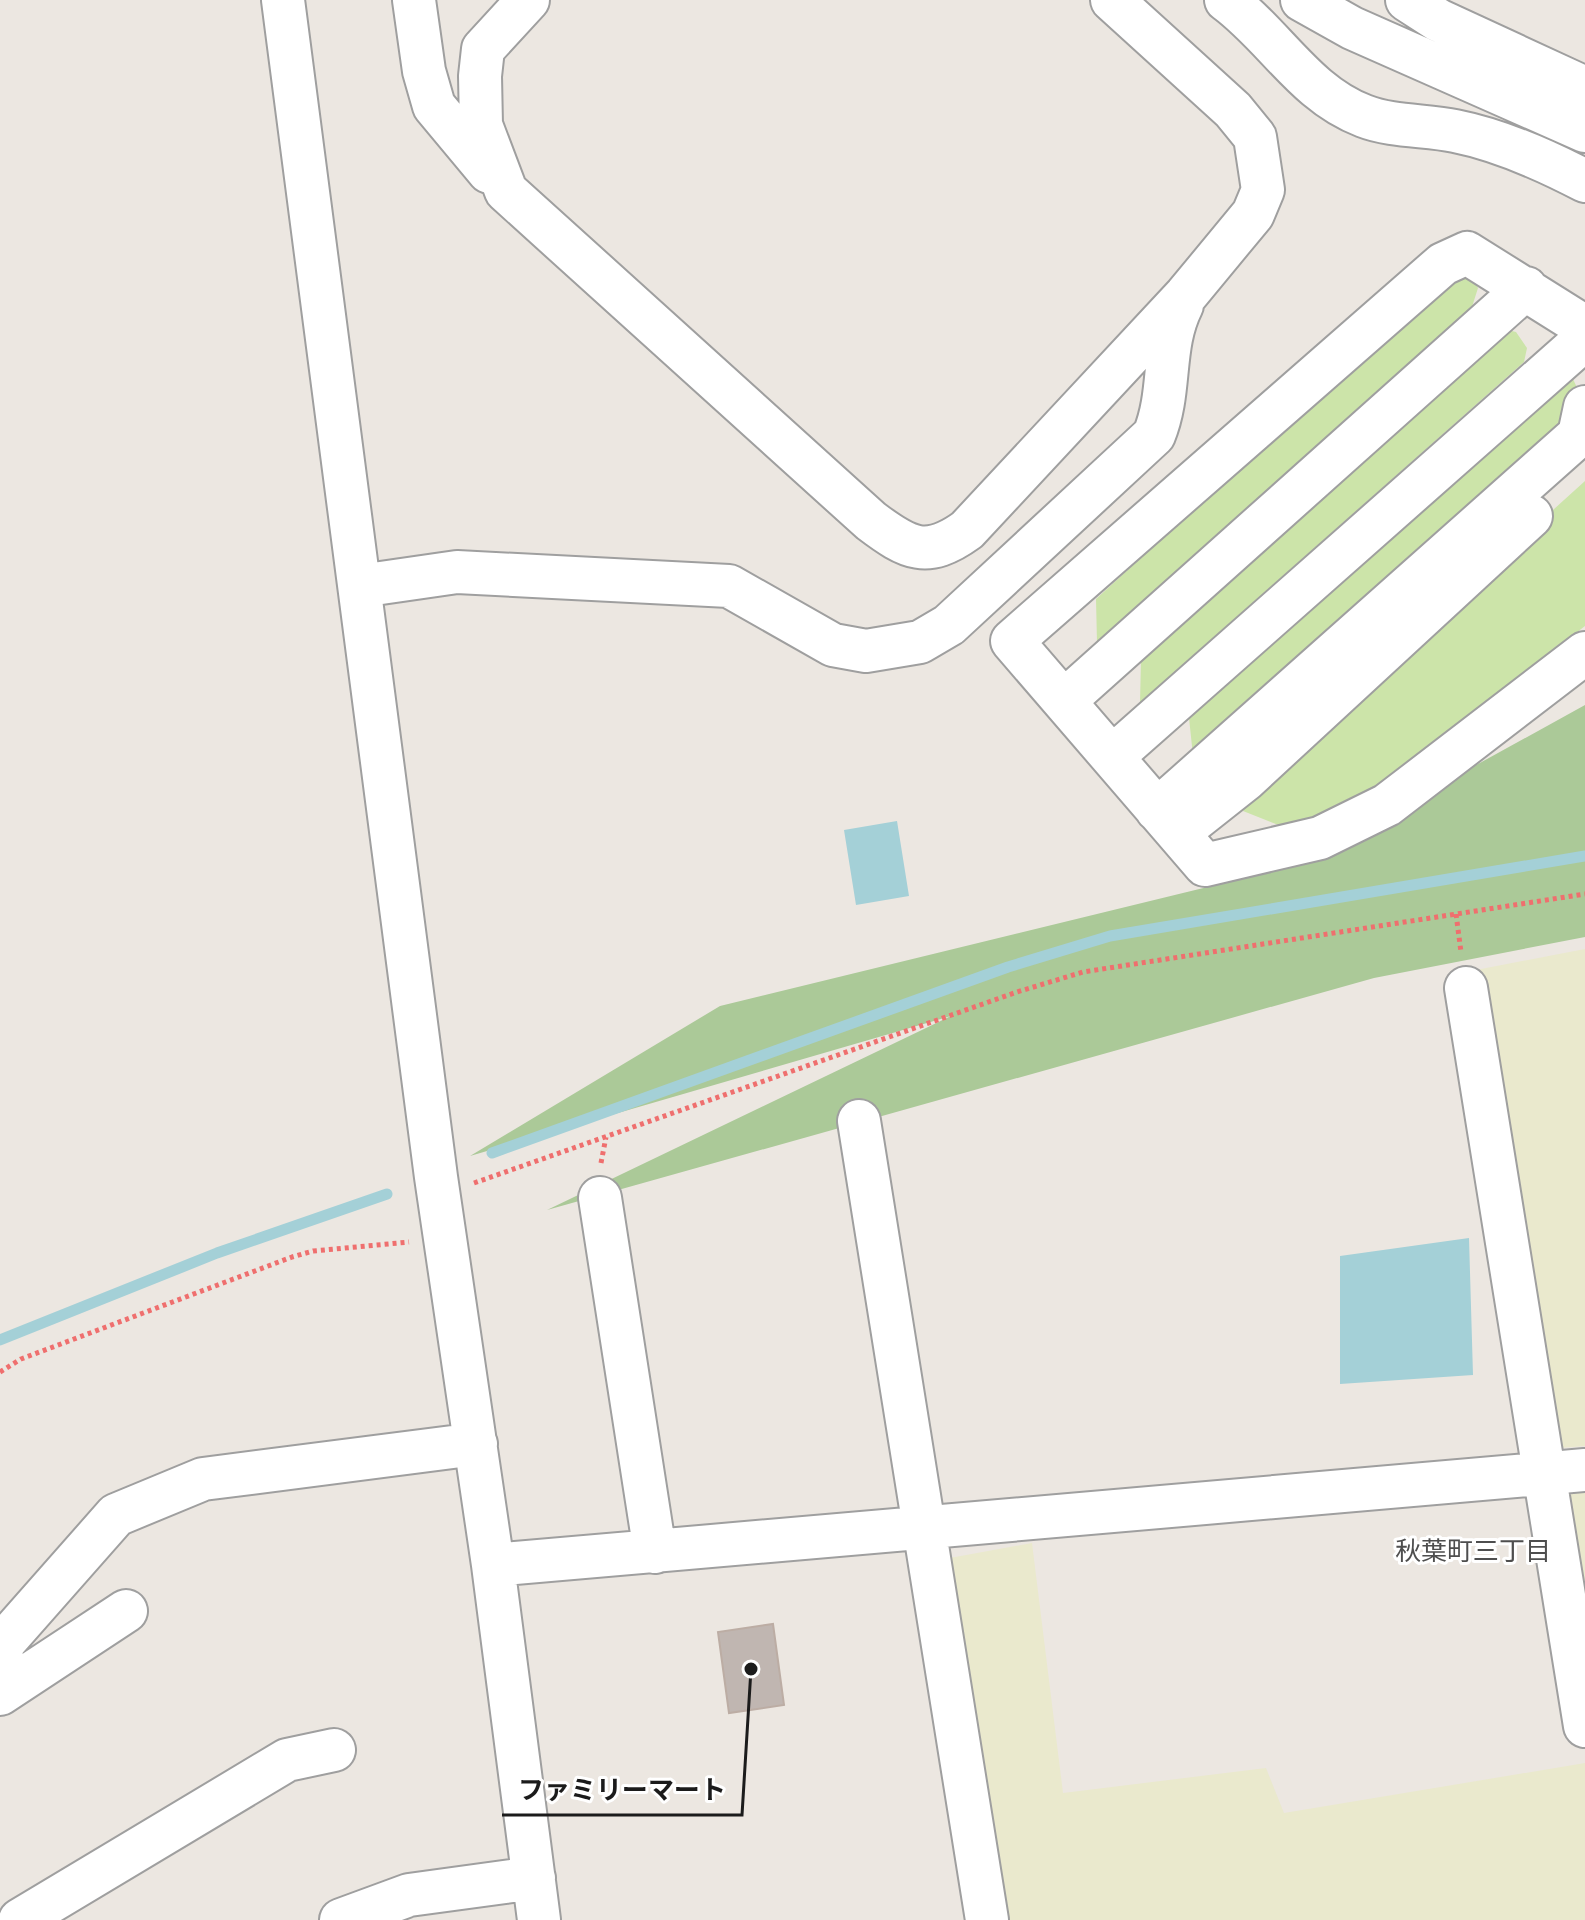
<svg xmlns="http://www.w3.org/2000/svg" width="1585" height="1920" font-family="Roboto,'Noto Sans JP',sans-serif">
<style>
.farmland{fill:#eae9cd}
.grass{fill:#cce4a9}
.forest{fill:#abc998}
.water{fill:#a4d0d7}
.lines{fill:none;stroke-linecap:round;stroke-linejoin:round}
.stream{stroke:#a4d0d7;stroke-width:11}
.building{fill:#c0b6b1;stroke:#bcada4;stroke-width:2}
.minor-casing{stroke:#9f9f9f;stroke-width:46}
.path{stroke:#ef6f6e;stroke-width:5;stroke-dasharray:4 4;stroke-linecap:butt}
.minor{stroke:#fff;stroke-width:42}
.labels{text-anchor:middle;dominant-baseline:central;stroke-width:6;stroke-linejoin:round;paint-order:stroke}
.neighbourhood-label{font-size:26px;fill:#4e4e4e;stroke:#fff}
.leader{fill:none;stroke:#1b1b1b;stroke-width:3}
.callout-dot{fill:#1b1b1b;stroke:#fff;stroke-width:3}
.callout-label{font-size:26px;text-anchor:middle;font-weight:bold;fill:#1b1b1b;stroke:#fff;stroke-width:6;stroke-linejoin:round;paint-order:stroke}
</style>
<rect width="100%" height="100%" fill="#ece7e1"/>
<path class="farmland" d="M1585 949V1446L1559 1448 1476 970Z
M1585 1485V1649L1558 1488Z
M1032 1543 1063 1793 1266 1768 1284 1813 1585 1763V1920H987L928 1562Z"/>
<path class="grass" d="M1461 273 1473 279 1478 288 1471 310 1097 643 1096 599 1450 275Z
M1508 330 1516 332 1527 348 1524 362 1140 703 1141 659Z
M1573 379 1579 392 1572 420 1194 765 1189 718 1558 383Z
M1585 481V626L1359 800 1313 819 1281 826 1243 811 1259 776Z"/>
<path class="forest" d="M1585 705V937L1374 978 547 1210 951 1016 470 1156 720 1006 1293 866Z"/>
<path class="water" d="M897 821 909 896 856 905 844 830Z
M1469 1238 1473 1375 1340 1384V1256Z"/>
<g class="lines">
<path class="stream" d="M492 1153 1008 967 1110 936 1585 856
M0 1340 217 1253 387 1194"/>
</g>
<path class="building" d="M773 1624 784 1705 729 1713 718 1632Z"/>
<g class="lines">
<g class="minor-casing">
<path id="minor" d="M283 0 436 1177 493 1565 539 1920
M414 0 424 71 434 106 489 172
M528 0 483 49 480 76 481 125 506 191 871 521C908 549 927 559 967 530L1186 295 1253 214 1263 190 1255 137 1233 110 1112 0
M1226 0C1275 36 1305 94 1364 116 1392 127 1426 125 1455 131 1500 140 1545 160 1585 181
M1302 0 1352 28 1585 131
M1407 0 1438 20 1585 88
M1585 327 1467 253 1443 264 1012 641 1205 865 1320 838 1387 805 1585 653
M360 586 457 572 729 586 833 645 866 651 920 642 949 625 1154 435C1172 391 1161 347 1182 305
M1064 701 1526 288
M1112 757 1585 339
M1157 810 1579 435 1585 407
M1178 833 1245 780 1531 516
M1466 988 1585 1726
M859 1121 987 1920
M600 1198 655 1552
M493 1565 1585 1470
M0 1656 4 1642 116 1515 203 1479 476 1444
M0 1694 126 1611
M20 1920 287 1760 334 1750
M341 1920 409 1895 534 1878"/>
</g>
<path class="path" d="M1456 914 1461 952
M601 1163 606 1137
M474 1183 1017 992 1083 972 1585 894
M0 1372 21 1359 292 1257 313 1251 409 1242"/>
<use href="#minor" class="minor"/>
</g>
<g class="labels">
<g class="neighbourhood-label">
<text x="1473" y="1551">秋葉町三丁目</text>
</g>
</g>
<path class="leader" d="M751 1669L742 1815H502"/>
<circle class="callout-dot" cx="751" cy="1669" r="8"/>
<g class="callout-label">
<text x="622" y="1799">ファミリーマート</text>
</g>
</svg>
